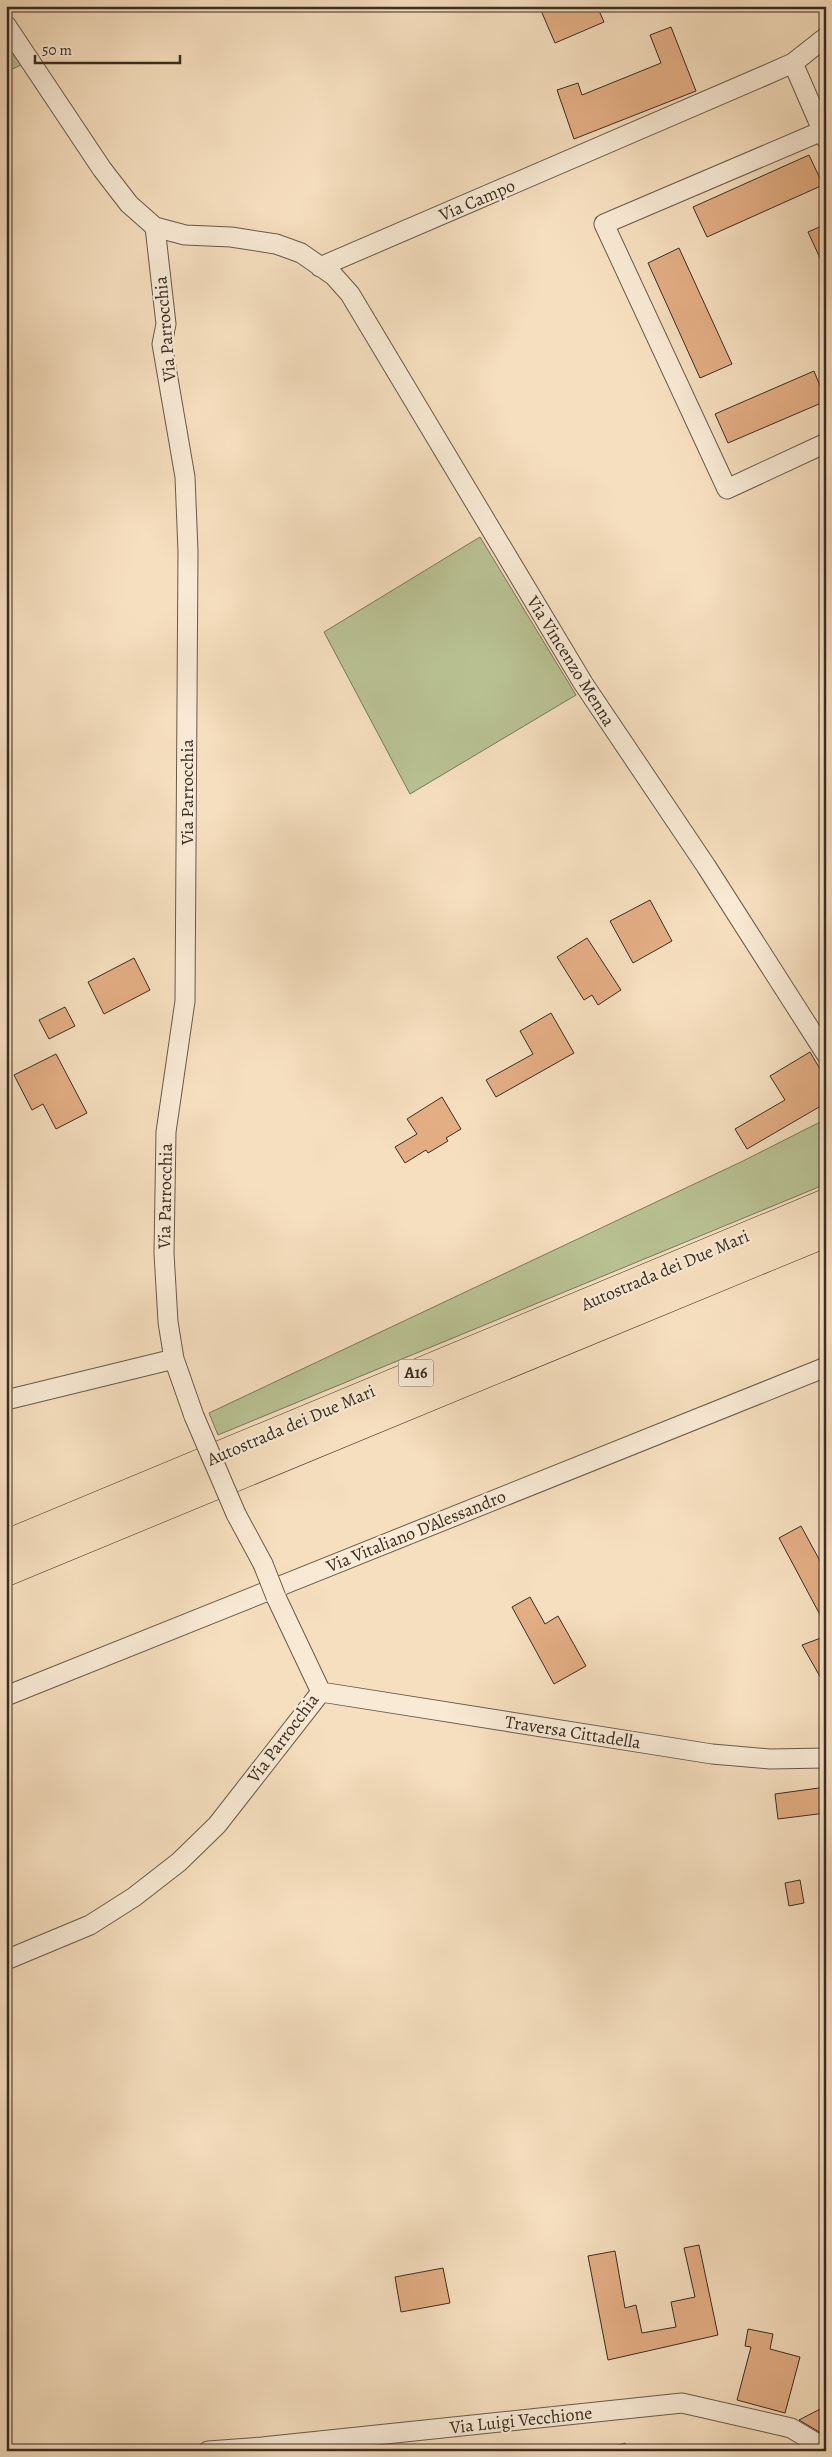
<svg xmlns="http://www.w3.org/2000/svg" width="832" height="2457" font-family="Alegreya,serif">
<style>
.grass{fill:#b9c294;stroke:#7a785c}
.building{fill:#e4ae85;stroke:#3a2d23}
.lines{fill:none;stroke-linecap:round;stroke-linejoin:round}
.minor-casing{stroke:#695a4a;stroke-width:21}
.motorway-casing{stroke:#3a2d23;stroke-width:29}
.minor{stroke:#f9ead5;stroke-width:19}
.motorway{stroke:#f6dfbf;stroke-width:28}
.minor-bridge-casing{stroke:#695a4a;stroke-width:21;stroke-linecap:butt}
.minor-bridge{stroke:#f9ead5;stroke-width:19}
.labels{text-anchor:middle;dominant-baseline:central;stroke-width:4.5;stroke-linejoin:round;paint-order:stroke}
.shield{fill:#f9ead5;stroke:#736658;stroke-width:1}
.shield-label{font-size:16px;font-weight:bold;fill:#3a2d23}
.street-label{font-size:18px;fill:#3a2d23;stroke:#f9ead5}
</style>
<rect width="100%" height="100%" fill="#f6dfbf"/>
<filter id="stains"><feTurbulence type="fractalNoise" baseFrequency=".004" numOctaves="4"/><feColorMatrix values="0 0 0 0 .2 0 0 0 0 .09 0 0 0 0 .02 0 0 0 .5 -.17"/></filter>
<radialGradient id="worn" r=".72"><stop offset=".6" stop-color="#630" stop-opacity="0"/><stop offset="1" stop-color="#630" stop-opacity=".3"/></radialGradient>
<path class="grass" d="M6 44 21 65 6 72Z
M480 537 576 695 410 794 324 632Z
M826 1119V1184L218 1435 209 1413 743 1161Z
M625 2443 627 2451H596Z"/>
<path class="building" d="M539 6H597L604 22 555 43Z
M671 27 696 91 574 139 557 90 578 83 582 95 661 63 650 35Z
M809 155 823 185 707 237 693 207Z
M826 224V271L808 232Z
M679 248 732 364 700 378 648 263Z
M814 371 826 401 728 443 715 414Z
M650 900 672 941 633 963 610 921Z
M587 938 621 990 598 1005 592 995 584 1000 557 957Z
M134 958 150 990 104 1014 88 982Z
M65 1007 75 1026 49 1039 39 1020Z
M551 1013 574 1053 496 1097 486 1080 533 1054 520 1031Z
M810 1052 826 1079V1103L747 1149 735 1129 785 1100 770 1076Z
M56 1054 87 1113 56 1129 43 1104 32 1110 14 1075Z
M442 1097 461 1129 446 1138 448 1141 428 1153 426 1150 405 1163 395 1147 417 1134 407 1119Z
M801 1526 826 1572V1626L779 1538Z
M530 1597 545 1624 558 1616 586 1666 554 1684 512 1607Z
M826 1636V1687L802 1645Z
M826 1787V1813L778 1819 775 1794Z
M800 1880 804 1903 789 1906 785 1883Z
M699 2245 718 2335 608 2360 588 2256 615 2251 625 2308 636 2305 642 2333 676 2327 671 2302 695 2297 684 2248Z
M443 2268 450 2303 401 2312 395 2277Z
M748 2329 773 2334 770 2349 800 2357 785 2413 737 2400 751 2347 745 2346Z
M826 2406V2436L799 2420Z"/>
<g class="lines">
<g class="minor-casing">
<path id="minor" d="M6 25 102 169 129 204 155 227 185 235 231 237 276 244 301 253 334 276 350 294 583 683 706 866 826 1054
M793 63 826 139
M822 131 604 224 727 489 826 443
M155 227 166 324 162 344 185 477 188 551 185 1001 166 1132 164 1253 168 1322 174 1359 194 1416
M320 267 766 75 793 63 826 37
M6 1400 174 1359
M236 1514 263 1564
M321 1692 712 1754 770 1759 826 1758
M6 1696 826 1367
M6 1960 90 1925 134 1897 179 1862 217 1825 321 1692 276 1597
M208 2451 262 2447 682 2403 791 2428 826 2449"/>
</g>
<g class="motorway-casing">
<path id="motorway" d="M6 1544 826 1203
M6 1572 826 1233"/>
</g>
<use href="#minor" class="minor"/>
<use href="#motorway" class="motorway"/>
<g class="minor-bridge-casing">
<path id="minor-bridge" d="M194 1416 236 1514
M263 1564 276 1597"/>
</g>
<use href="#minor-bridge" class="minor-bridge"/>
</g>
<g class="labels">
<rect class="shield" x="398.5" y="1359.5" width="35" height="27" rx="4"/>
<g class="shield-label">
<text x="416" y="1373">A16</text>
</g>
<g class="street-label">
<text transform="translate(477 200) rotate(-23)">Via Campo</text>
<text transform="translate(165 329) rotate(-95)">Via Parrocchia</text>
<text transform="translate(571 661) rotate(58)">Via Vincenzo Menna</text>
<text transform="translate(187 792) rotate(-90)">Via Parrocchia</text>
<text transform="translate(165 1196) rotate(-89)">Via Parrocchia</text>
<text transform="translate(665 1270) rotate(-23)">Autostrada dei Due Mari</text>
<text transform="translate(291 1425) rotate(-23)">Autostrada dei Due Mari</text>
<text transform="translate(416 1531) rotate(-22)">Via Vitaliano D'Alessandro</text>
<text transform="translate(573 1732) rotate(9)">Traversa Cittadella</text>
<text transform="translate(283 1738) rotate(-53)">Via Parrocchia</text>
<text transform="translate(521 2420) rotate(-6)">Via Luigi Vecchione</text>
</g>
</g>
<rect width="832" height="2457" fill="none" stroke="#f6dfbf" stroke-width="25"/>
<rect x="8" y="8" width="817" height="2442" fill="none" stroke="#3a2d23" stroke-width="2.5"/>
<rect x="12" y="12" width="807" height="2432" fill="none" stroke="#3a2d23"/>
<path d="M35 55v8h145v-8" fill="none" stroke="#3a2d23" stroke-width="2.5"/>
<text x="42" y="55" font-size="15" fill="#3a2d23" stroke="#f9ead5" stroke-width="4" paint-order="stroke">50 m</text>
<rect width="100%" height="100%" filter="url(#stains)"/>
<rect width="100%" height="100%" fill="url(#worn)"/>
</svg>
